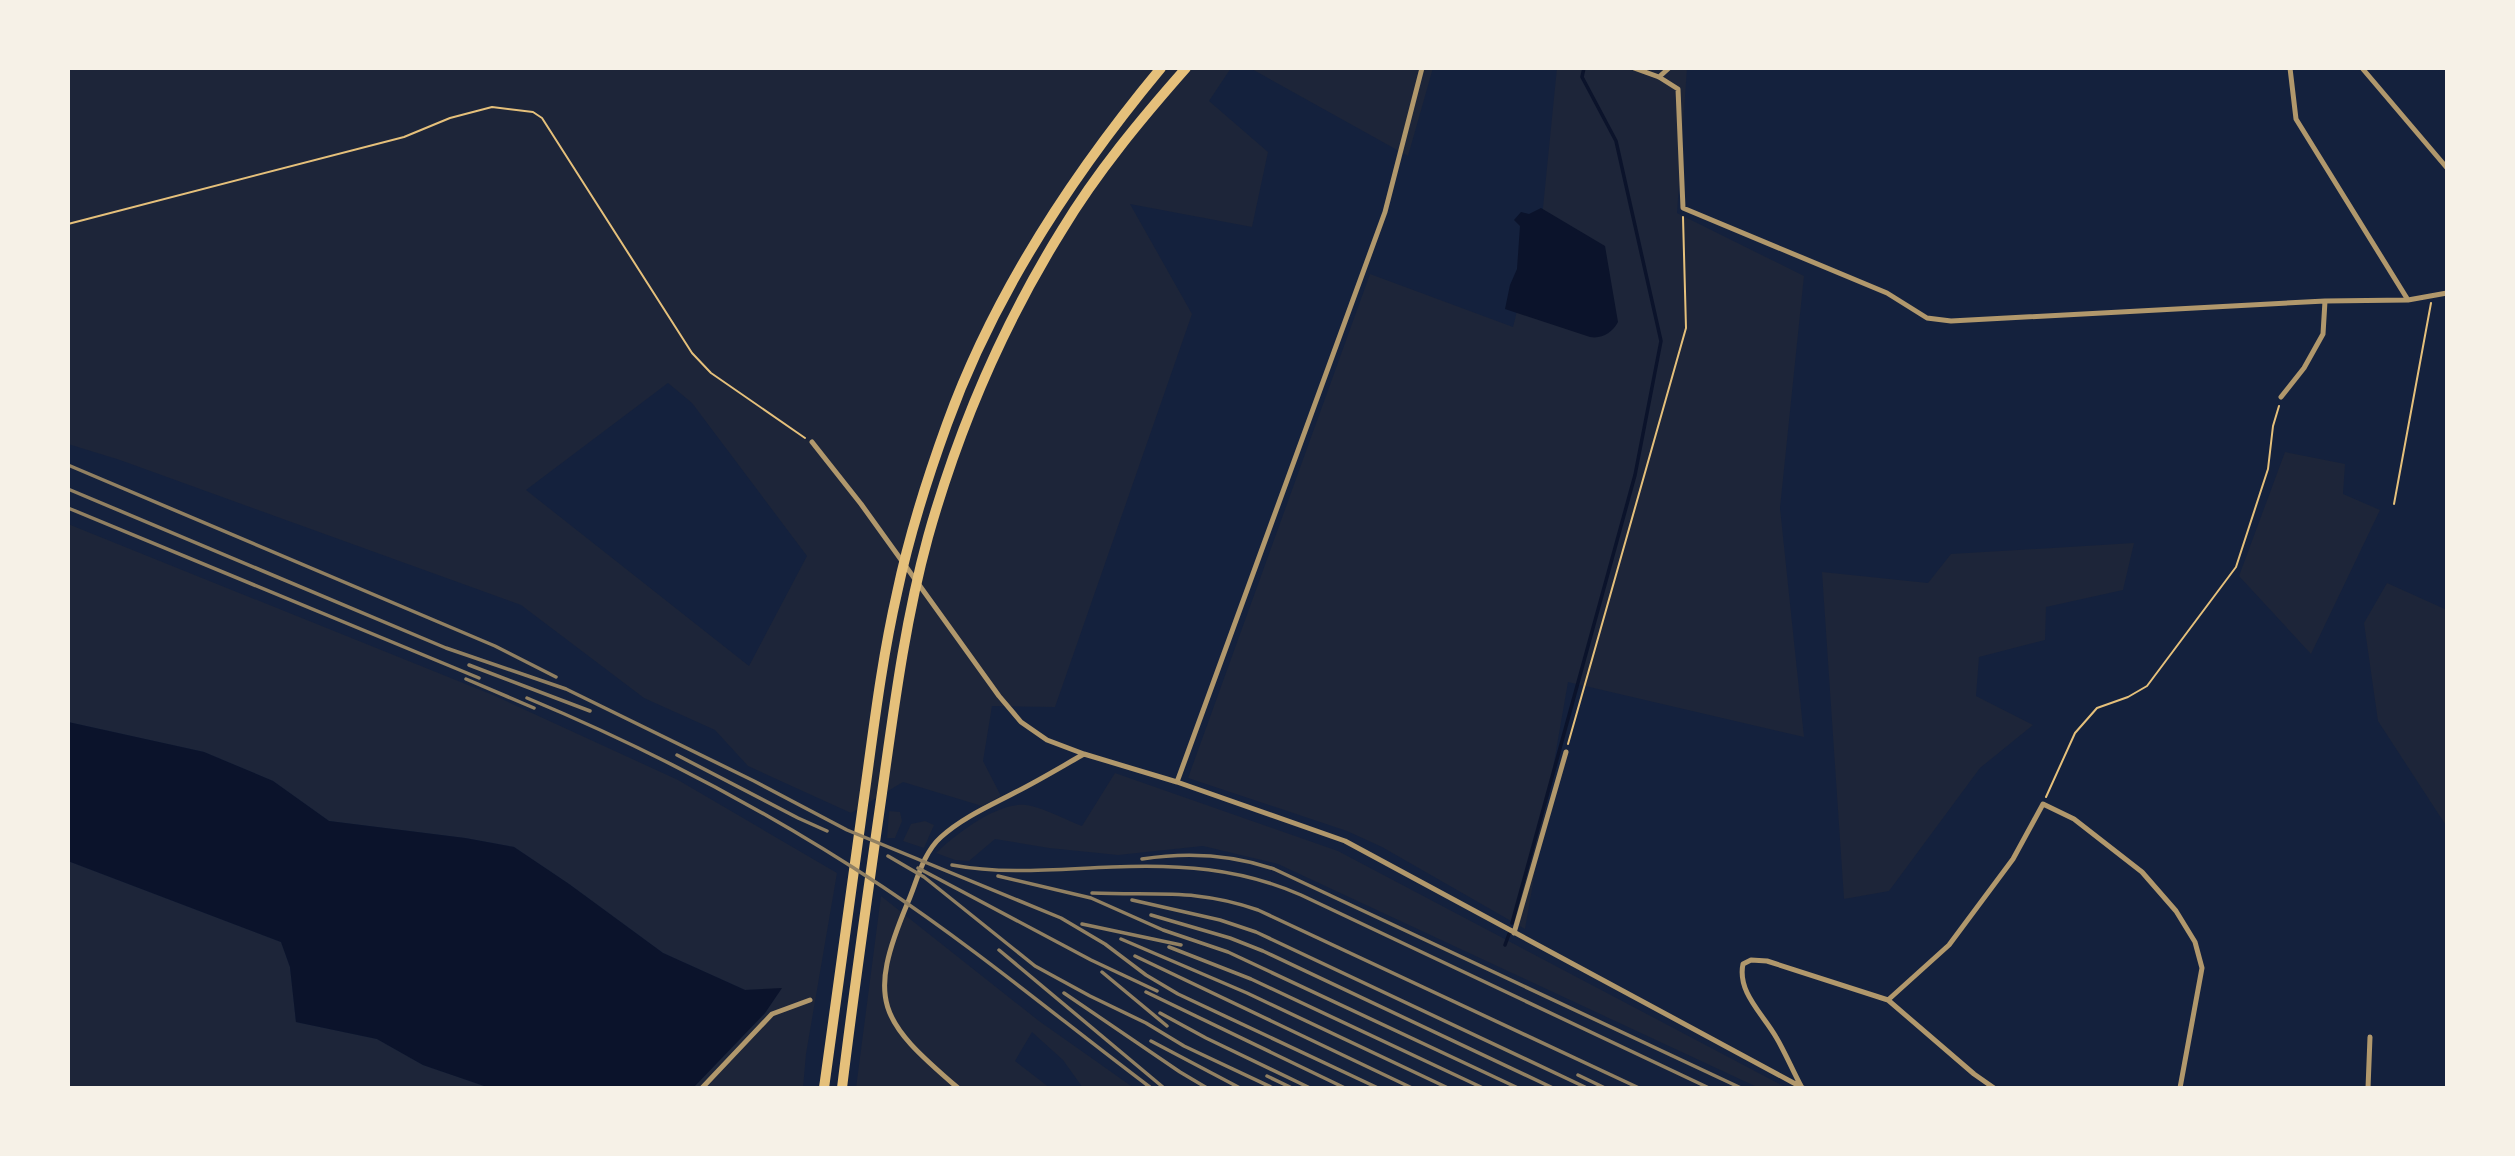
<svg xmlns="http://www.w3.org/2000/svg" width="2515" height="1156" font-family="'PT Serif',serif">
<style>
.green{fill:#1d2539;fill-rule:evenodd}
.water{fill:#0b132b}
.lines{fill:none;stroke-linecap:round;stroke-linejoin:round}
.stream{stroke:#0b132b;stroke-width:3.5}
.path{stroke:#e5c07b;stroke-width:2}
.minor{stroke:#b1986c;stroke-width:5}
.motorway{stroke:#e5c07b;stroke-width:10}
.rail{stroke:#918062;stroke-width:3.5}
</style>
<rect width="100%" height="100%" fill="#14213d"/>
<path class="green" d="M68 68H1231L1209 101 1268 152 1252 227 1130 204 1192 314 1055 707 992 706 983 761 1001 796 982 806 903 782 851 813 748 766 715 730 644 698 521 605 120 460 68 444ZM668 383 692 403 807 556 749 666 526 490Z
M1250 68H1433L1408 156Z
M1557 68H1687L1677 213 1804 276 1780 508 1804 737 1568 682 1525 929 1382 847 1347 831 1188 778 1370 274 1513 327 1543 208Z
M2285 452 2345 464 2343 494 2380 510 2311 654 2239 576Z
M68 524 493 695 678 780 837 873 806 1054 803 1088H693L765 1013 781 989 745 990 663 953 569 884 514 847 465 838 329 821 273 781 204 752 68 722Z
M2134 543 2123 590 2046 607 2045 640 1979 657 1976 696 2033 725 1980 768 1889 891 1844 899 1822 572 1928 583 1951 554Z
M2387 583 2447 610V827L2378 721 2364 623Z
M1115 773 1338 851 1787 1088H1759L1278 864 1203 846 1118 855 1049 848 995 839 969 861 955 860 936 853C956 834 997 802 1026 805 1042 807 1066 820 1082 826Z
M889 811 900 812 902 821 895 838H887Z
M925 821 934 825 924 848 903 841 911 824Z
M68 861 281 942 290 967 296 1022 377 1039 423 1065 490 1088H68Z
M881 896 1039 1021 1134 1088H1083L1063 1060 1032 1032 1015 1061 1050 1088H856Z"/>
<path class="water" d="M1541 208 1605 246 1618 322C1612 333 1602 339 1590 337L1505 309 1510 285 1517 269 1520 226 1514 220 1521 212 1529 214Z
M68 722 204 752 273 781 329 821 465 838 514 847 569 884 663 953 745 990 782 988 765 1013 693 1088H490L423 1065 377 1039 296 1022 290 967 281 942 68 861Z"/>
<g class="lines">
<path class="stream" d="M1512 923 1635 475 1661 341 1616 141 1582 77 1584 68
M1505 945 1509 934"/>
<path class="path" d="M68 224 404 137 450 118 492 107 533 112 542 118 692 353 711 373 805 438
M2394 504 2431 303
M1568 744 1686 328 1683 217
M2046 797 2075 733 2097 708 2128 697 2147 686 2236 567 2268 469 2273 426 2279 406"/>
<path class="minor" d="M1634 68 1659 77 1678 89 1683 208 1887 293 1927 318 1951 321 2325 301 2408 300
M2290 68 2296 119 2408 300 2447 293
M2362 68 2447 168
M1659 77 1669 68
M2281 397 2304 368 2323 334 2325 301
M812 442 861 504 999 696 1021 722 1047 740 1084 754 1177 782 1345 841 1803 1088
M1177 782 1385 212 1422 68
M1514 933 1566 752
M1888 1000 1949 945 2013 859 2043 804 2074 819 2142 872 2176 911 2195 942 2202 968 2180 1088
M1801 1086C1792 1069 1785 1052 1776 1037 1763 1014 1737 992 1743 964L1751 960 1767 961 1888 1000 1974 1074 1994 1088
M702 1088 772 1014 810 1000
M958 1088C879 1020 866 1002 908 902 917 881 923 853 941 837 962 818 989 806 1014 793 1038 781 1061 767 1084 754
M2368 1088 2370 1037"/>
<path class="motorway" d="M824 1088C837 993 850 899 863 805 873 734 881 663 897 593 909 536 927 479 947 424 994 294 1073 174 1161 68
M842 1088C854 989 868 891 882 793 894 707 905 621 928 537 958 430 1003 325 1062 230 1097 172 1141 119 1186 68"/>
<path class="rail" d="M68 465 495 646 556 677
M68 489 446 648 566 689 754 781 847 830 1061 918 1105 944 1146 975 1178 994 1378 1088
M68 508 479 678
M469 665 590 711
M466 679 534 708
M527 698C652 750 771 813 883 887 976 949 1062 1021 1151 1088
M677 755 798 818 827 831
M888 856 924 877 1035 966 1090 996 1146 1023 1184 1046 1273 1088
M1142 859C1187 852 1230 854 1274 869L1741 1088
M952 865C1005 875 1059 869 1112 867 1178 864 1240 868 1301 895L1709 1088
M918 868 1091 960 1157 991
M998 876 1091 898 1163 930 1228 952 1518 1088
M1092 893C1153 896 1197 888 1258 910L1639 1088
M1132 900 1220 920 1256 932 1587 1088
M1151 915 1230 938 1263 951 1553 1088
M1082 924 1181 945
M1121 939 1247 993 1448 1088
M1169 947 1251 979 1483 1088
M999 950 1164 1088
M1135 956 1412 1088
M1102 972 1167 1026
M1146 992 1345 1088
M1064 993 1180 1072 1207 1088
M1160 1013 1206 1038 1310 1088
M1151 1041 1240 1088
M1578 1075 1605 1088
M1267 1076 1292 1088"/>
</g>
<rect width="2515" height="1156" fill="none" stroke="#f6f1e7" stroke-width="140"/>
</svg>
